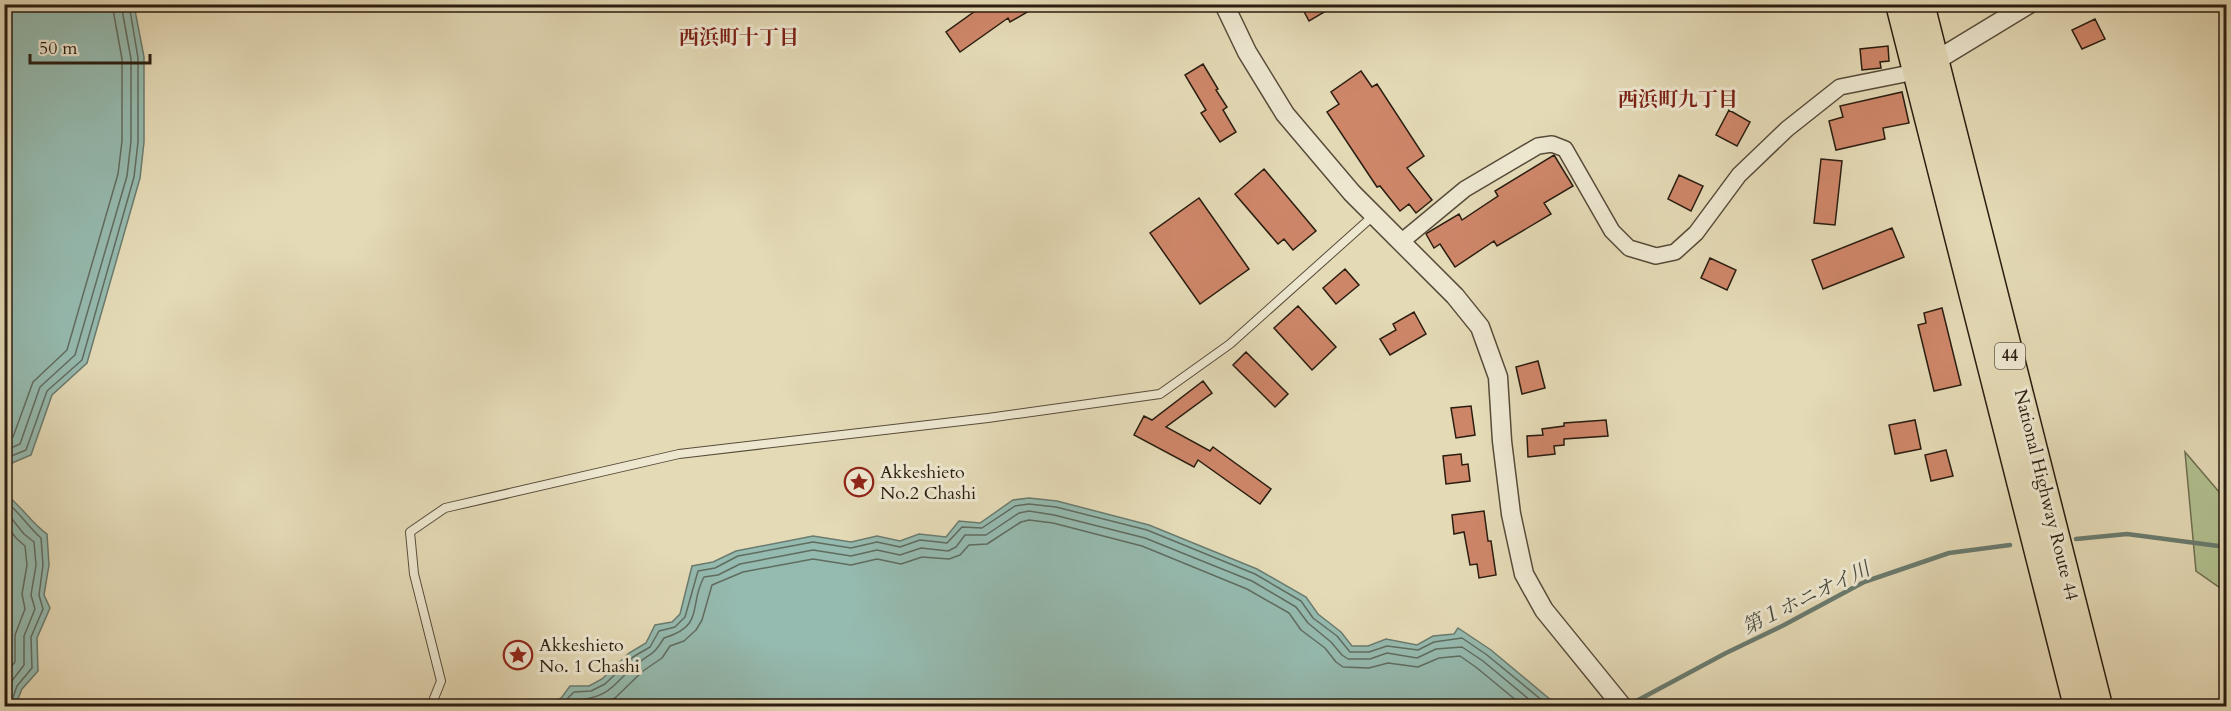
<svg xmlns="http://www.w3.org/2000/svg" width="2231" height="711" font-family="Cardo,'Noto Serif JP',serif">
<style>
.green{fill:#b2c090;stroke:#6e6e50;stroke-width:1.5}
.water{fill:#95baaf;stroke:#6a7b6f;stroke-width:1.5}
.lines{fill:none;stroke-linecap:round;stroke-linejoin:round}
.shore{stroke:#606c60;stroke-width:1.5}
.stream{stroke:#6a7b6f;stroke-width:4.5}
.building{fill:#ce8669;stroke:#2a1d10;stroke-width:1.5}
.service-casing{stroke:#584c3a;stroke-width:10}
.minor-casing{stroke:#584c3a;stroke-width:18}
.tertiary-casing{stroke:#584c3a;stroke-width:21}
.trunk-casing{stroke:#2a1d10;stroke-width:27}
.service{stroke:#ede7d0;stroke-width:8}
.minor{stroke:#ede7d0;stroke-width:15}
.tertiary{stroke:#ede7d0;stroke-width:18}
.trunk{stroke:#e4dab6;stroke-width:24}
.labels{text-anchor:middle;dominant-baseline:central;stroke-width:6;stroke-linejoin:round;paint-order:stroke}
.shield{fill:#ede7d0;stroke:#645a4a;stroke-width:1.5}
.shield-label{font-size:16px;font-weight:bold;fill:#2a1d10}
.poi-label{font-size:18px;fill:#2a1d10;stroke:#ede7d0;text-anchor:start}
.street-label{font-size:18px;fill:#2a1d10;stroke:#ede7d0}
.neighbourhood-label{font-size:20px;font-weight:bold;fill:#7a1f14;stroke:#ede7d0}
.water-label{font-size:20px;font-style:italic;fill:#4a4c40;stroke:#ede7d0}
</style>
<rect width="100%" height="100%" fill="#e4dab6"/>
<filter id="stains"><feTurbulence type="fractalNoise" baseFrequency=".00333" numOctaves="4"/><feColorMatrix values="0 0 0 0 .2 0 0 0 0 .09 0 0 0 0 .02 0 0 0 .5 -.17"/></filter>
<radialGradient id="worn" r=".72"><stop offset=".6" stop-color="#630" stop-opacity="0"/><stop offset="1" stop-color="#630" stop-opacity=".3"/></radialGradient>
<path class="green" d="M2185 452 2226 500V592L2196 571Z"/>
<path class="water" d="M5 4 134 5 144 57V142L140 178 87 363 52 395 31 455 5 466Z
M4 493C21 505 30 522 47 534L49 565 44 595 50 608 37 638 38 671 22 689 15 706H4Z
M1029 498 1057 501 1149 525 1257 569 1306 597 1318 614 1341 632 1352 646H1368L1386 639 1417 645 1433 636 1454 634 1458 628 1491 650 1558 706H550L562 697 570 686H589L602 679 629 653 646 643 655 625 672 622 680 614 692 566 713 562 736 551 813 536 851 542 877 536 900 541 919 534 946 537 959 521 980 523 1013 500Z"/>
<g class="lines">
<path class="shore" d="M4 441 13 437 33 382 67 350 118 174 122 141V59L112 4
M4 451 20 444 40 387 75 355 127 176 131 141V59L121 4
M4 459 26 450 47 391 82 360 134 177 138 142V58L129 4
M4 500C19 511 27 526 41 538L43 565 39 595 43 609 31 637 32 668 17 686 10 706
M4 509 24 534 34 542 36 565 31 595 35 609 24 636V665L11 682 4 696
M4 522 16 538 25 546 27 565 22 594 25 609 15 635V662L4 675
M560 706 574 692 591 691 605 684 633 657 650 647 659 631 675 627 685 617 698 571 715 568 738 556 813 542 851 548 877 542 900 547 920 540 947 543 962 527 982 528 1015 506 1029 504 1056 507 1147 530 1255 574 1301 601 1313 618 1337 636 1350 652H1369L1387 646 1418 650 1434 642 1462 638 1487 655 1549 706
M572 706 578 700C612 697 613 683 637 664 652 652 653 656 664 638 706 625 688 606 704 577L718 575 740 564 813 550 851 556 877 550 900 555 921 548 948 551 956 547 965 535H986L1019 513 1029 511 1054 515 1145 538 1252 581 1296 607 1308 623 1331 642 1342 655 1348 659H1370L1387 653 1417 658 1436 649 1462 647 1483 661 1537 706
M597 706 615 698 643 671 662 658 670 646 684 641 696 630 702 620 712 585 743 572 813 559 851 565 877 559 901 564 922 557 949 559 960 555 969 545 987 544 1021 522 1029 520 1053 523 1142 546 1247 589 1289 613 1301 630 1325 648 1336 662 1343 667 1369 668 1388 663 1418 667 1439 658 1460 656 1477 668 1523 706"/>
<path class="stream" d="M2076 539 2127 534 2226 547
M1627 706 1726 653 1784 625 1864 582 1949 553 2010 545"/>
</g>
<path class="building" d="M985 4H1041L1010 22 1008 18 960 52 946 32Z
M1300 4H1338L1309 21Z
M2095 19 2105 39 2082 49 2072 30Z
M1888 46 1889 61 1880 62 1881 68 1862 70 1860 49Z
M1203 64 1218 89 1216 90 1227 107 1223 110 1236 132 1220 142 1201 113 1206 110 1185 75Z
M1361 71 1372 87 1377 84 1424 156 1407 168 1432 200 1416 213 1409 204 1400 211 1380 186 1377 187 1327 112 1339 104 1331 92Z
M1902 92 1909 123 1883 128 1885 139 1836 150 1829 121 1843 117 1840 106Z
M1729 110 1750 122 1737 146 1716 135Z
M1554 155 1573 186 1544 203 1551 214 1497 246 1494 241 1455 267 1440 244 1434 248 1426 234 1427 233 1459 214 1462 220 1498 196 1495 191Z
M1821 159 1842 161 1835 225 1814 223Z
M1264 169 1316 231 1293 250 1284 239 1278 244 1235 194Z
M1679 175 1703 186 1691 211 1668 199Z
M1199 198 1249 269 1200 304 1150 233Z
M1892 228 1904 257 1823 289 1812 260Z
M1710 258 1736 270 1727 290 1701 278Z
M1345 269 1359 285 1336 304 1323 288Z
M1298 306 1336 347 1312 370 1274 328Z
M1942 308 1961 385 1934 391 1918 325 1926 323 1924 313Z
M1414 312 1426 334 1390 355 1380 339 1396 330 1393 324Z
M1246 352 1288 394 1275 407 1233 365Z
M1538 361 1545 388 1522 394 1516 367Z
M1203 381 1212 393 1166 427 1210 451 1213 447 1271 489 1260 504 1198 460 1194 467 1134 435 1144 416 1152 420Z
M1471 406 1475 435 1456 438 1451 408Z
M1606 420 1608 436 1564 439V445L1554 446 1555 454 1528 457 1527 436 1543 435 1542 429 1564 426V423Z
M1915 420 1921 449 1895 454 1889 425Z
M1946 450 1953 476 1931 481 1925 455Z
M1461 454 1462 465 1468 464 1470 481 1446 484 1443 456Z
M1484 511 1488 541H1491L1496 575 1479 578 1477 564 1470 565 1464 532 1454 534 1452 515Z"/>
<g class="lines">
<g class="service-casing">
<path id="service" d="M431 706 441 681 414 574 410 532 445 508 679 454 988 418 1160 394 1230 344 1373 216"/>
</g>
<g class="minor-casing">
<path id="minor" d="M1401 242 1465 189 1538 146 1552 144 1565 149 1612 231 1629 248 1656 256 1675 252 1696 233 1739 175 1787 129 1840 87 1915 72"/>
</g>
<g class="tertiary-casing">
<path id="tertiary" d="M1224 4 1247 52 1285 114 1352 193 1455 296 1480 327 1498 377 1502 441 1511 514 1524 574 1544 610 1622 706
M1927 66 2029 4"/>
</g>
<g class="trunk-casing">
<path id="trunk" d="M1898 4 2076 706
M1922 4 2100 706"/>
</g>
<use href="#service" class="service"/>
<use href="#minor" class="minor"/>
<use href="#tertiary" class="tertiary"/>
<use href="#trunk" class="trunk"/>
</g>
<defs>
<g id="sight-ring" transform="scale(1.5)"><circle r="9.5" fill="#ede7d0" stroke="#8f2418" stroke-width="1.5"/><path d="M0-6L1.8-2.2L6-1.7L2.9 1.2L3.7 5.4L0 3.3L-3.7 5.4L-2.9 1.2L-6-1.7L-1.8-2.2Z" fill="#8f2418"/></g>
</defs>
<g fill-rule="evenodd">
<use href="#sight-ring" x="859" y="482"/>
<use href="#sight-ring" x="518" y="655"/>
</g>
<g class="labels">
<rect class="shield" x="1995" y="343" width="30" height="26" rx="4.5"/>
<g class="shield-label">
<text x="2010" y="356">44</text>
</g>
<g class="poi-label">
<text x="880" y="472">Akkeshieto<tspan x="880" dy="21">No.2 Chashi</tspan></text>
<text x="539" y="645">Akkeshieto<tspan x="539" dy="21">No. 1 Chashi</tspan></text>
</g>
<g class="street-label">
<text transform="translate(2046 495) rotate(76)">National Highway Route 44</text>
</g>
<g class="neighbourhood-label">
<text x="739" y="37">西浜町十丁目</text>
<text x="1678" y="99">西浜町九丁目</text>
</g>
<g class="water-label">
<text transform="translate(1806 598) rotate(-26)">第１ホニオイ川</text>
</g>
</g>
<rect width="2231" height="711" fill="none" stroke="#e4dab6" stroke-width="24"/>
<rect x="6" y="6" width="2219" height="699" fill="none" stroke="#2a1d10" stroke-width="3"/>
<rect x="12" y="12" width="2207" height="687" fill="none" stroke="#2a1d10" stroke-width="1.5"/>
<path d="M30 54v9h120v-9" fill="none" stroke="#2a1d10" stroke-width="3"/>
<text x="39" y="54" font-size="18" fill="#2a1d10" stroke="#ede7d0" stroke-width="4.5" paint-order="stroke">50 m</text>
<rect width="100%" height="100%" filter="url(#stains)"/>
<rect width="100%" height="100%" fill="url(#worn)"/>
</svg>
